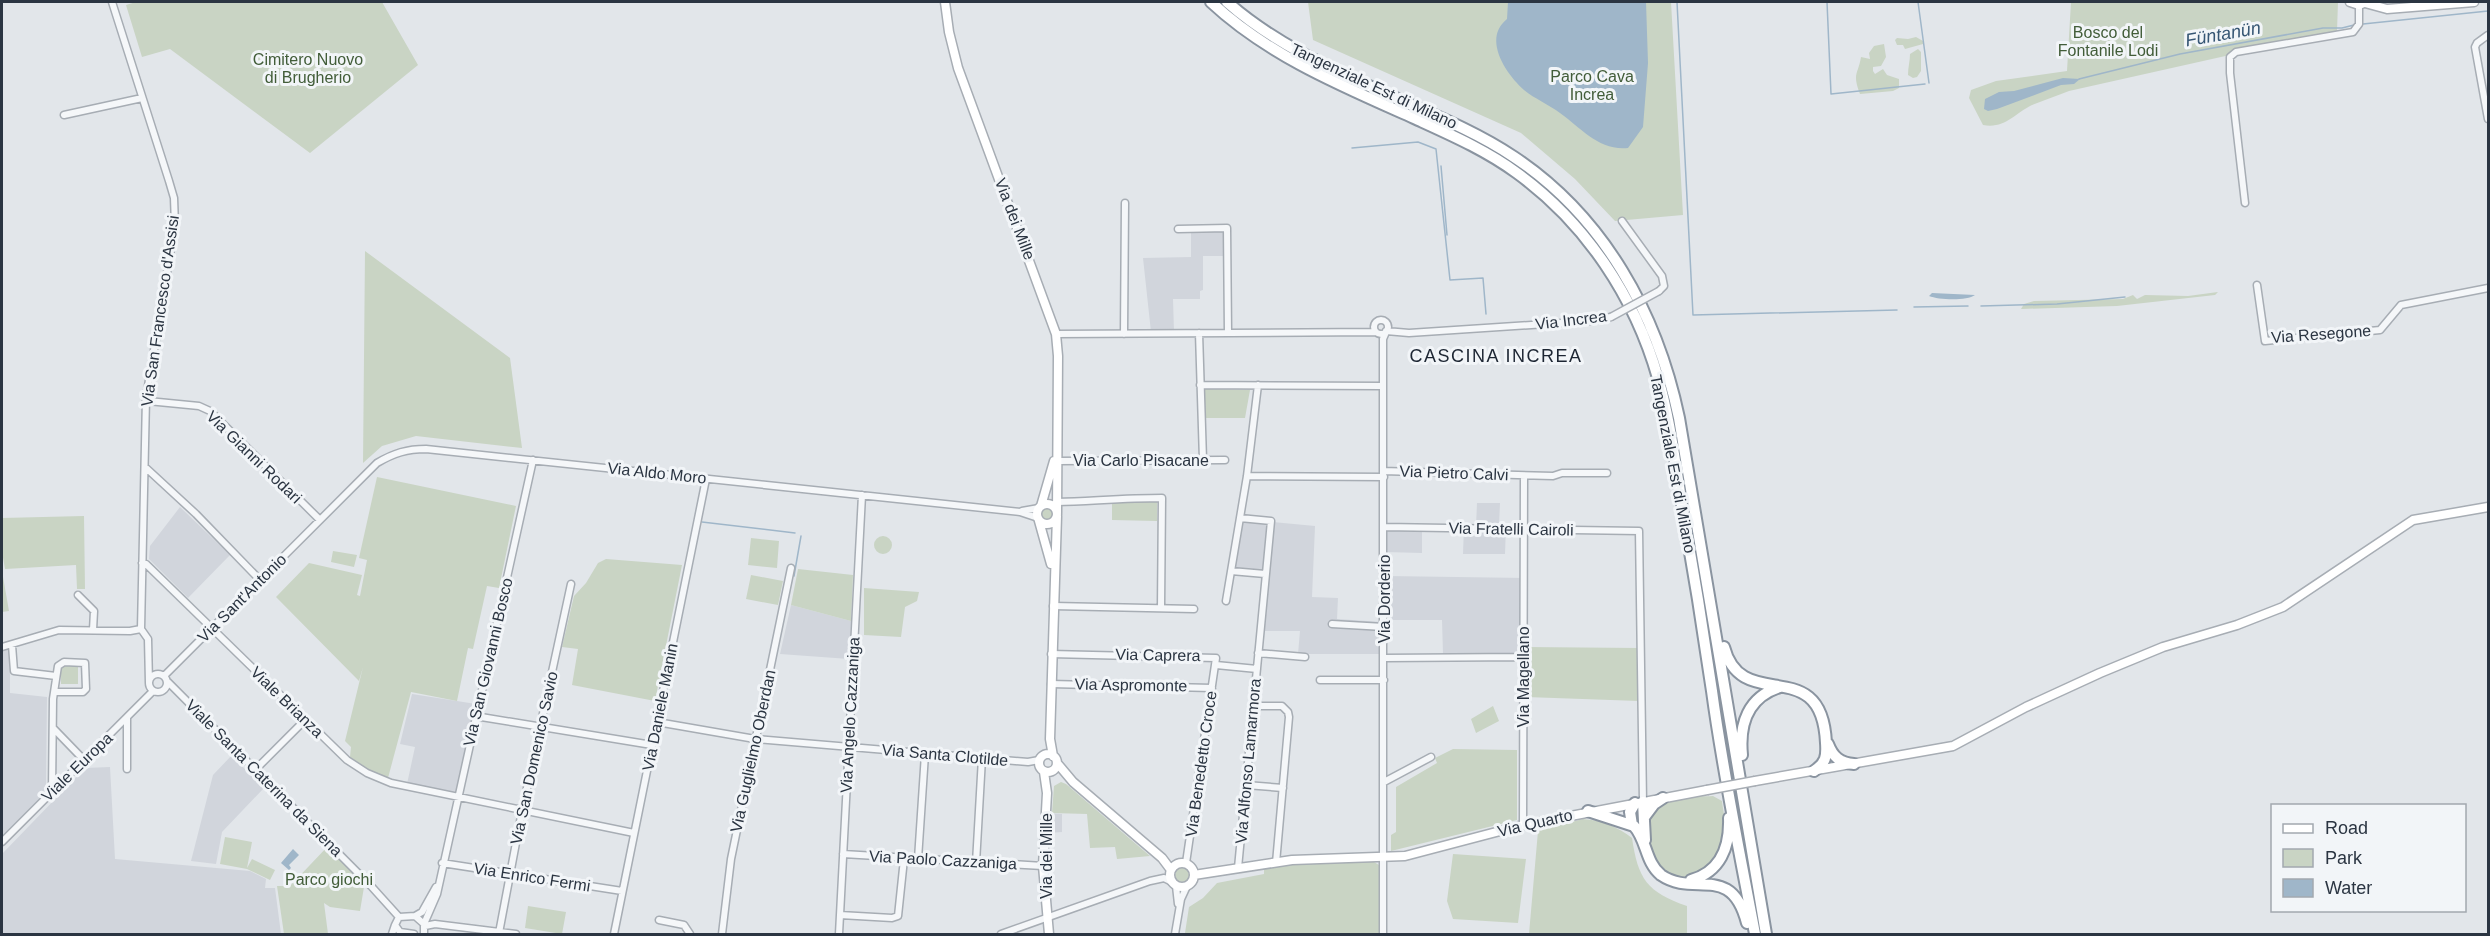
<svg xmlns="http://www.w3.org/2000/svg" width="2490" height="936" font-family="Helvetica,sans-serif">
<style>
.built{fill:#d1d5dc}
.green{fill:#c9d4c4}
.water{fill:#9fb6c9}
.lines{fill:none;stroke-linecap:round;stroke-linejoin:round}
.stream{stroke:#9fb6c9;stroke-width:1.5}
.street-casing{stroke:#a7adb4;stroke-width:9}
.secondary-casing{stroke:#a7adb4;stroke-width:11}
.highway-casing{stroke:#8a94a0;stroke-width:14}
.street{stroke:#f5f7f9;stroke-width:6}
.secondary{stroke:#fff;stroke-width:8}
.highway{stroke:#fff;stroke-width:10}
.street-bridge-casing{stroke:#a7adb4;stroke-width:9;stroke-linecap:butt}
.secondary-bridge-casing{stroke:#a7adb4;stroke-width:11;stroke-linecap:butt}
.street-bridge{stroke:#f5f7f9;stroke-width:6}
.secondary-bridge{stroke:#fff;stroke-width:8}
.labels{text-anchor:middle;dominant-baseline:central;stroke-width:6;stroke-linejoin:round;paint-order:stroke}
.park-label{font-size:16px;fill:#425d39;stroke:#f2f5f8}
.street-label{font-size:16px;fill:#2b3542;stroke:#f2f5f8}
.water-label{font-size:18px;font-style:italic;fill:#365674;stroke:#f2f5f8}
.neighbourhood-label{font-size:18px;letter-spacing:1.5px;fill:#1d2633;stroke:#f2f5f8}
</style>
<rect width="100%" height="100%" fill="#e2e6ea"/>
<path class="built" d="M1226 229V256H1203V290L1200 291V299H1173L1174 332H1151L1143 258 1191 257V230Z
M1477 503H1500L1499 526H1506L1505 554H1463L1464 526H1476Z
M180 507 230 555 188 598 149 559 150 546Z
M1240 519 1315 526 1312 597 1338 598 1337 619 1382 622V654H1298L1300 631H1262L1268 573 1232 570Z
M1385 528H1422V553L1385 552Z
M1386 576 1526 578 1525 654H1443L1442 620H1385Z
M791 605 851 621 849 659 780 654Z
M10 646V693L47 697 46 786 52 791 2 841V647Z
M412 694 476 704 455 795 407 784 415 747 400 744Z
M232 755 263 789 222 832 216 864 191 861 213 775Z
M110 767 115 859 250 871 266 879 265 888H275L281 934H2V854L85 768Z
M1047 813 1062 814V832L1047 833Z"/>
<path class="green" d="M136 2H382L418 65 310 153 170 49 142 57 126 5Z
M1308 2H1671L1683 215 1615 221 1575 179 1521 133 1313 40Z
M2071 2H2338L2337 31 2069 91C2057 96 2044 100 2032 105 2014 114 2005 129 1983 125L1969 98 1971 90 1996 81 2067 71Z
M1916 37 1923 41V44L1905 49 1903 45H1897L1895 40 1897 38 1908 39Z
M1884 44 1886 57 1881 66 1873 67V71L1875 74 1883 69 1887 75 1899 79V88L1893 91 1860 94C1852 73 1858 75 1861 57L1870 59 1869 53 1874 46Z
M1918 49 1921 52V71L1917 77 1913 78 1908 75C1908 67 1910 61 1910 54Z
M365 251 510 358 522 448 416 436 382 446 363 463Z
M2218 292 2215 295 2117 306 2021 309 2024 304 2034 301 2123 299 2133 295 2137 299 2145 295 2188 296Z
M1205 389 1250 390 1245 418H1205Z
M377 477 516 506 499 588 487 586 473 649 468 648 457 701 411 692 388 778 361 766 350 757 351 747 345 741 363 667 359 681 276 597 309 563 362 575 357 595 360 596 367 560 359 558Z
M1112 501H1157V521L1112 520Z
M1039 514a7 7 0 1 1 14 0a7 7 0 1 1-14 0Z
M84 516 85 589H77L76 565 5 569 2 552V518Z
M874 545a9 9 0 1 1 18 0a9 9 0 1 1-18 0Z
M751 538 779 541 777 568 748 565Z
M333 551 357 555 354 567 331 562Z
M606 559 682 565 655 701 572 685 578 649 562 647 574 596 586 583 598 563Z
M798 569 853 575 851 621 791 605Z
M2 571 9 611 2 612Z
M751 575 783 581 778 605 746 599Z
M864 588 919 592 917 601 905 607 901 637 864 635Z
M1525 647 1639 648V701L1526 697Z
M61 664H78V684H61Z
M1493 706 1499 721 1476 733 1471 719Z
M1453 749 1517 750V820L1391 851V835L1396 832V787L1437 763 1435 758Z
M1061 782 1066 784 1150 856 1117 859 1115 847 1090 848 1087 814 1052 813 1054 786Z
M1713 796 1722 801C1723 812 1728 827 1724 838 1722 847 1714 864 1707 870 1678 893 1648 864 1648 833 1648 826 1647 817 1651 811 1663 794 1696 797 1713 796Z
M1583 819C1601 820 1618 827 1632 838 1638 879 1647 892 1687 906V934H1529L1538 831Z
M225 837 252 842 247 868 252 859 275 870 270 880 247 869 220 864Z
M329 845 365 881 360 911 330 907 324 903 328 934H284L277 886H290Z
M1453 854 1526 859 1518 923 1453 919 1447 901Z
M1374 862 1379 865V934L1185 933 1189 907 1203 898 1217 883 1264 874V867L1292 863Z
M1175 875a7 7 0 1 1 14 0a7 7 0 1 1-14 0Z
M528 906 566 912 562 934 525 928Z"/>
<path class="water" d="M1508 2H1646L1648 63 1643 127 1628 148C1599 151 1581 128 1560 113 1548 104 1535 99 1524 90 1506 74 1482 39 1507 19Z
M2063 78 2080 79 2074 84 2061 85 1997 109 1988 111 1984 109 1985 99 1999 92 2014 91Z
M1932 293 1975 295C1967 301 1939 300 1929 296Z
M293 849 299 855 289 865 291 868 289 870 281 863Z"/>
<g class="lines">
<path class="stream" d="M1677 2 1693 315 1897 310
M1827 2 1831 94 1925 84
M1918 2 1929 83
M2363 24 2488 11
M2079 79 2180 54 2323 28H2342L2354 25
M1352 148 1418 142 1436 149 1450 280 1483 278 1486 314
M1441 166 1447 235
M1981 306 2057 304 2125 297
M1914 307 1968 306
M702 522 795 533
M794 576 801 536"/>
<g class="street-casing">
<path id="street" d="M112 2 169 181 174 198 175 225 146 398 141 629
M2488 35 2477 43 2475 47 2488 119
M64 115 142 98
M2245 203 2230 73V57L2236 52 2353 32 2359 24V5
M1622 221 1662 276 1664 286 1659 291
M1178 229 1227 228 1228 333
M2257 285 2265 341 2380 330 2401 305 2488 288
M1374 327a7 7 0 1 1 14 0a7 7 0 1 1-14 0Z
M1386 331 1409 333 1591 321 1611 317
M1199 333 1203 460
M1056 334 1376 332
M1124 334 1125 203
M1200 385 1383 386
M148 401 199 406 210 411 320 520
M1057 461 1225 460
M145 467 196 514 260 580
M1383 471 1553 476 1562 473H1607
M1247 476 1384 477
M1057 502C1092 501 1126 498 1162 498L1161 608
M1022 511 1039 508
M1384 527 1639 531 1643 802
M142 563 146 564 347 760 367 773 391 783 634 833
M1231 571 1265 574
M78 595 94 611 93 630
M1226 601 1247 476 1258 385
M1053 606 1194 609
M1332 624 1384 627
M141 629 148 639 149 683
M12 645 14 671 56 676
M2 647 59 630 130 631 141 629
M1258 653 1305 657
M1051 654 1216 658 1186 863
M1384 658 1523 657
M1216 665 1257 669
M149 683a9 9 0 1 1 18 0a9 9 0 1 1-18 0Z
M164 676 377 463C394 453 407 449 426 449L1020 512 1038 518
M1320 680H1384
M168 682 371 886 399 917
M1051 684 1212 688
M1253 706H1282L1288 712 1289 717 1276 863
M475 716 652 745
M657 722 755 739 1028 762 1039 760
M53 728 84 760
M127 769V718
M256 769 305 720
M1384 782 1431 757
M1246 785 1283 788
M52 791 53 699 58 666 64 662 85 663 86 689 83 692H55
M1523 825 1524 476
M2 842 153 691
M843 854 1043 866
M918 859 925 754
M442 863 622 891
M976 863 982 758
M1238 868 1271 521 1240 518
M1176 886 1178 904
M840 915 892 918 898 916 904 859
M415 916 422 912 436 887
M659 920 684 925 690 934
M425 926 435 924 516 934
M499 933 522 811 571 584
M392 934 395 925
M414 934 400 932 395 925 399 917 415 916 424 924
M424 934V924L437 894 533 460
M614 934 706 479
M722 934 731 859 791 568
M839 934 862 495
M1001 934 1150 881 1164 878 1172 882
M1175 934 1181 899 1187 886
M1383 934V339L1386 332"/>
</g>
<g class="secondary-casing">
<path id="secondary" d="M945 2 949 32 958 68 1056 334 1058 356 1057 513
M2350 2 2359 5 2366 2
M2365 3 2387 9 2474 2
M1037 514a10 10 0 1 1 20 0a10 10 0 1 1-20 0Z
M1041 506 1054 461
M1039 521 1051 564
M1039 763a9 9 0 1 1 18 0a9 9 0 1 1-18 0Z
M1053 756 1050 739 1057 516
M1057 763 1073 782 1162 858 1171 870
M1044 772 1047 793 1043 866 1049 934
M1755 781 1953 746 2026 707 2100 673 2163 647 2237 625 2283 607 2413 520 2488 507
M1170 875a12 12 0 1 1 24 0a12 12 0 1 1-24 0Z
M1194 875 1292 860 1405 856 1523 825 1707 790"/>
</g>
<g class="highway-casing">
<path id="highway" d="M1211 2C1269 56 1342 86 1414 118 1449 134 1486 150 1517 173 1586 223 1635 297 1658 378 1670 419 1675 463 1682 505 1693 567 1703 629 1712 691 1723 773 1740 854 1755 934
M1227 2C1278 47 1339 72 1400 100 1439 117 1478 133 1514 157 1604 217 1657 313 1679 418L1766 934
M1724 647C1742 716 1822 651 1826 743 1827 756 1826 763 1814 771
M1828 744C1833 757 1840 763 1854 764
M1742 755C1739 724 1748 697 1780 687
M1643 802 1645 840
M1588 811 1634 826C1647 840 1645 862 1661 875 1694 898 1731 862 1747 923
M1645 816 1654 804 1663 798
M1632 825 1630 812 1635 803
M1691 880C1720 872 1730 847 1729 818"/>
</g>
<use href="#street" class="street"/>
<use href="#secondary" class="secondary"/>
<use href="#highway" class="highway"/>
<g class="street-bridge-casing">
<path id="street-bridge" d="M1611 317 1659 291"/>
</g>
<g class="secondary-bridge-casing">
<path id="secondary-bridge" d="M1707 790 1755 781"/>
</g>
<use href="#street-bridge" class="street-bridge"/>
<use href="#secondary-bridge" class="secondary-bridge"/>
</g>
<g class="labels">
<g class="park-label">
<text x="2108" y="32">Bosco del<tspan x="2108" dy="18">Fontanile Lodi</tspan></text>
<text x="308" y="59">Cimitero Nuovo<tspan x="308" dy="18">di Brugherio</tspan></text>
<text x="1592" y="76">Parco Cava<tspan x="1592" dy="18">Increa</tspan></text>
<text x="329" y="879">Parco giochi</text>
</g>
<g class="street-label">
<text transform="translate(1374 86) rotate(25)">Tangenziale Est di Milano</text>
<text transform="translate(1015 219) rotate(69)">Via dei Mille</text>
<text transform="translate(160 311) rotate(-82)">Via San Francesco d'Assisi</text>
<text transform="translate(1571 320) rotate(-7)">Via Increa</text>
<text transform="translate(2321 334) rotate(-4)">Via Resegone</text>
<text transform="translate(254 457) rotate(44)">Via Gianni Rodari</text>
<text x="1141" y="460">Via Carlo Pisacane</text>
<text transform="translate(1673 464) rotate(79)">Tangenziale Est di Milano</text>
<text transform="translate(657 473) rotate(6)">Via Aldo Moro</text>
<text transform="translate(1454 473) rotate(2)">Via Pietro Calvi</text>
<text transform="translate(1511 529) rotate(1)">Via Fratelli Cairoli</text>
<text transform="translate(242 598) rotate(-45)">Via Sant'Antonio</text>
<text transform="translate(1384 599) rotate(-90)">Via Dorderio</text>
<text transform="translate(1158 655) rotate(1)">Via Caprera</text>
<text transform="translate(488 662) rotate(-77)">Via San Giovanni Bosco</text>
<text transform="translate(1523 677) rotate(-90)">Via Magellano</text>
<text transform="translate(1131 685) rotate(1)">Via Aspromonte</text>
<text transform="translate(287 702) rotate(44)">Viale Brianza</text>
<text transform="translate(660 707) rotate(-79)">Via Daniele Manin</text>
<text transform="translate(850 715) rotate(-87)">Via Angelo Cazzaniga</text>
<text transform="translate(753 751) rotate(-78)">Via Guglielmo Oberdan</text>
<text transform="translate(945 755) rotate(5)">Via Santa Clotilde</text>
<text transform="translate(534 758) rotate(-78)">Via San Domenico Savio</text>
<text transform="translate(1248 761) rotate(-85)">Via Alfonso Lamarmora</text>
<text transform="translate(1201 764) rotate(-82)">Via Benedetto Croce</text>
<text transform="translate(77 767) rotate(-44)">Viale Europa</text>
<text transform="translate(264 778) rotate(45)">Viale Santa Caterina da Siena</text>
<text transform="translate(1535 823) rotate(-13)">Via Quarto</text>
<text transform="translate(1046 856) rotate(-90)">Via dei Mille</text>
<text transform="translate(943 860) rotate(3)">Via Paolo Cazzaniga</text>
<text transform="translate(532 877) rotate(9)">Via Enrico Fermi</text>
</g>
<g class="water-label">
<text transform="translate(2223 34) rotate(-10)">Füntanün</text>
</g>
<g class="neighbourhood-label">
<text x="1496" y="356">CASCINA INCREA</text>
</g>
</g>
<rect width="2490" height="936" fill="none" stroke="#2b3542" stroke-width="6"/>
<rect x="2271" y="804" width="195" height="108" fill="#f2f5f8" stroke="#a2a8af" stroke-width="1.5"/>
<rect x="2283" y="824" width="30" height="9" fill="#ffffff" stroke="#a2a8af" stroke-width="1.5"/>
<text x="2325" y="834" font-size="18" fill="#2b3542">Road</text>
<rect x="2283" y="849" width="30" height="18" fill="#c9d4c4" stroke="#a2a8af" stroke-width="1.5"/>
<text x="2325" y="864" font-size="18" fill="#2b3542">Park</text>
<rect x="2283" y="879" width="30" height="18" fill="#9fb6c9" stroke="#a2a8af" stroke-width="1.5"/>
<text x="2325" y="894" font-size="18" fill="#2b3542">Water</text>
</svg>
